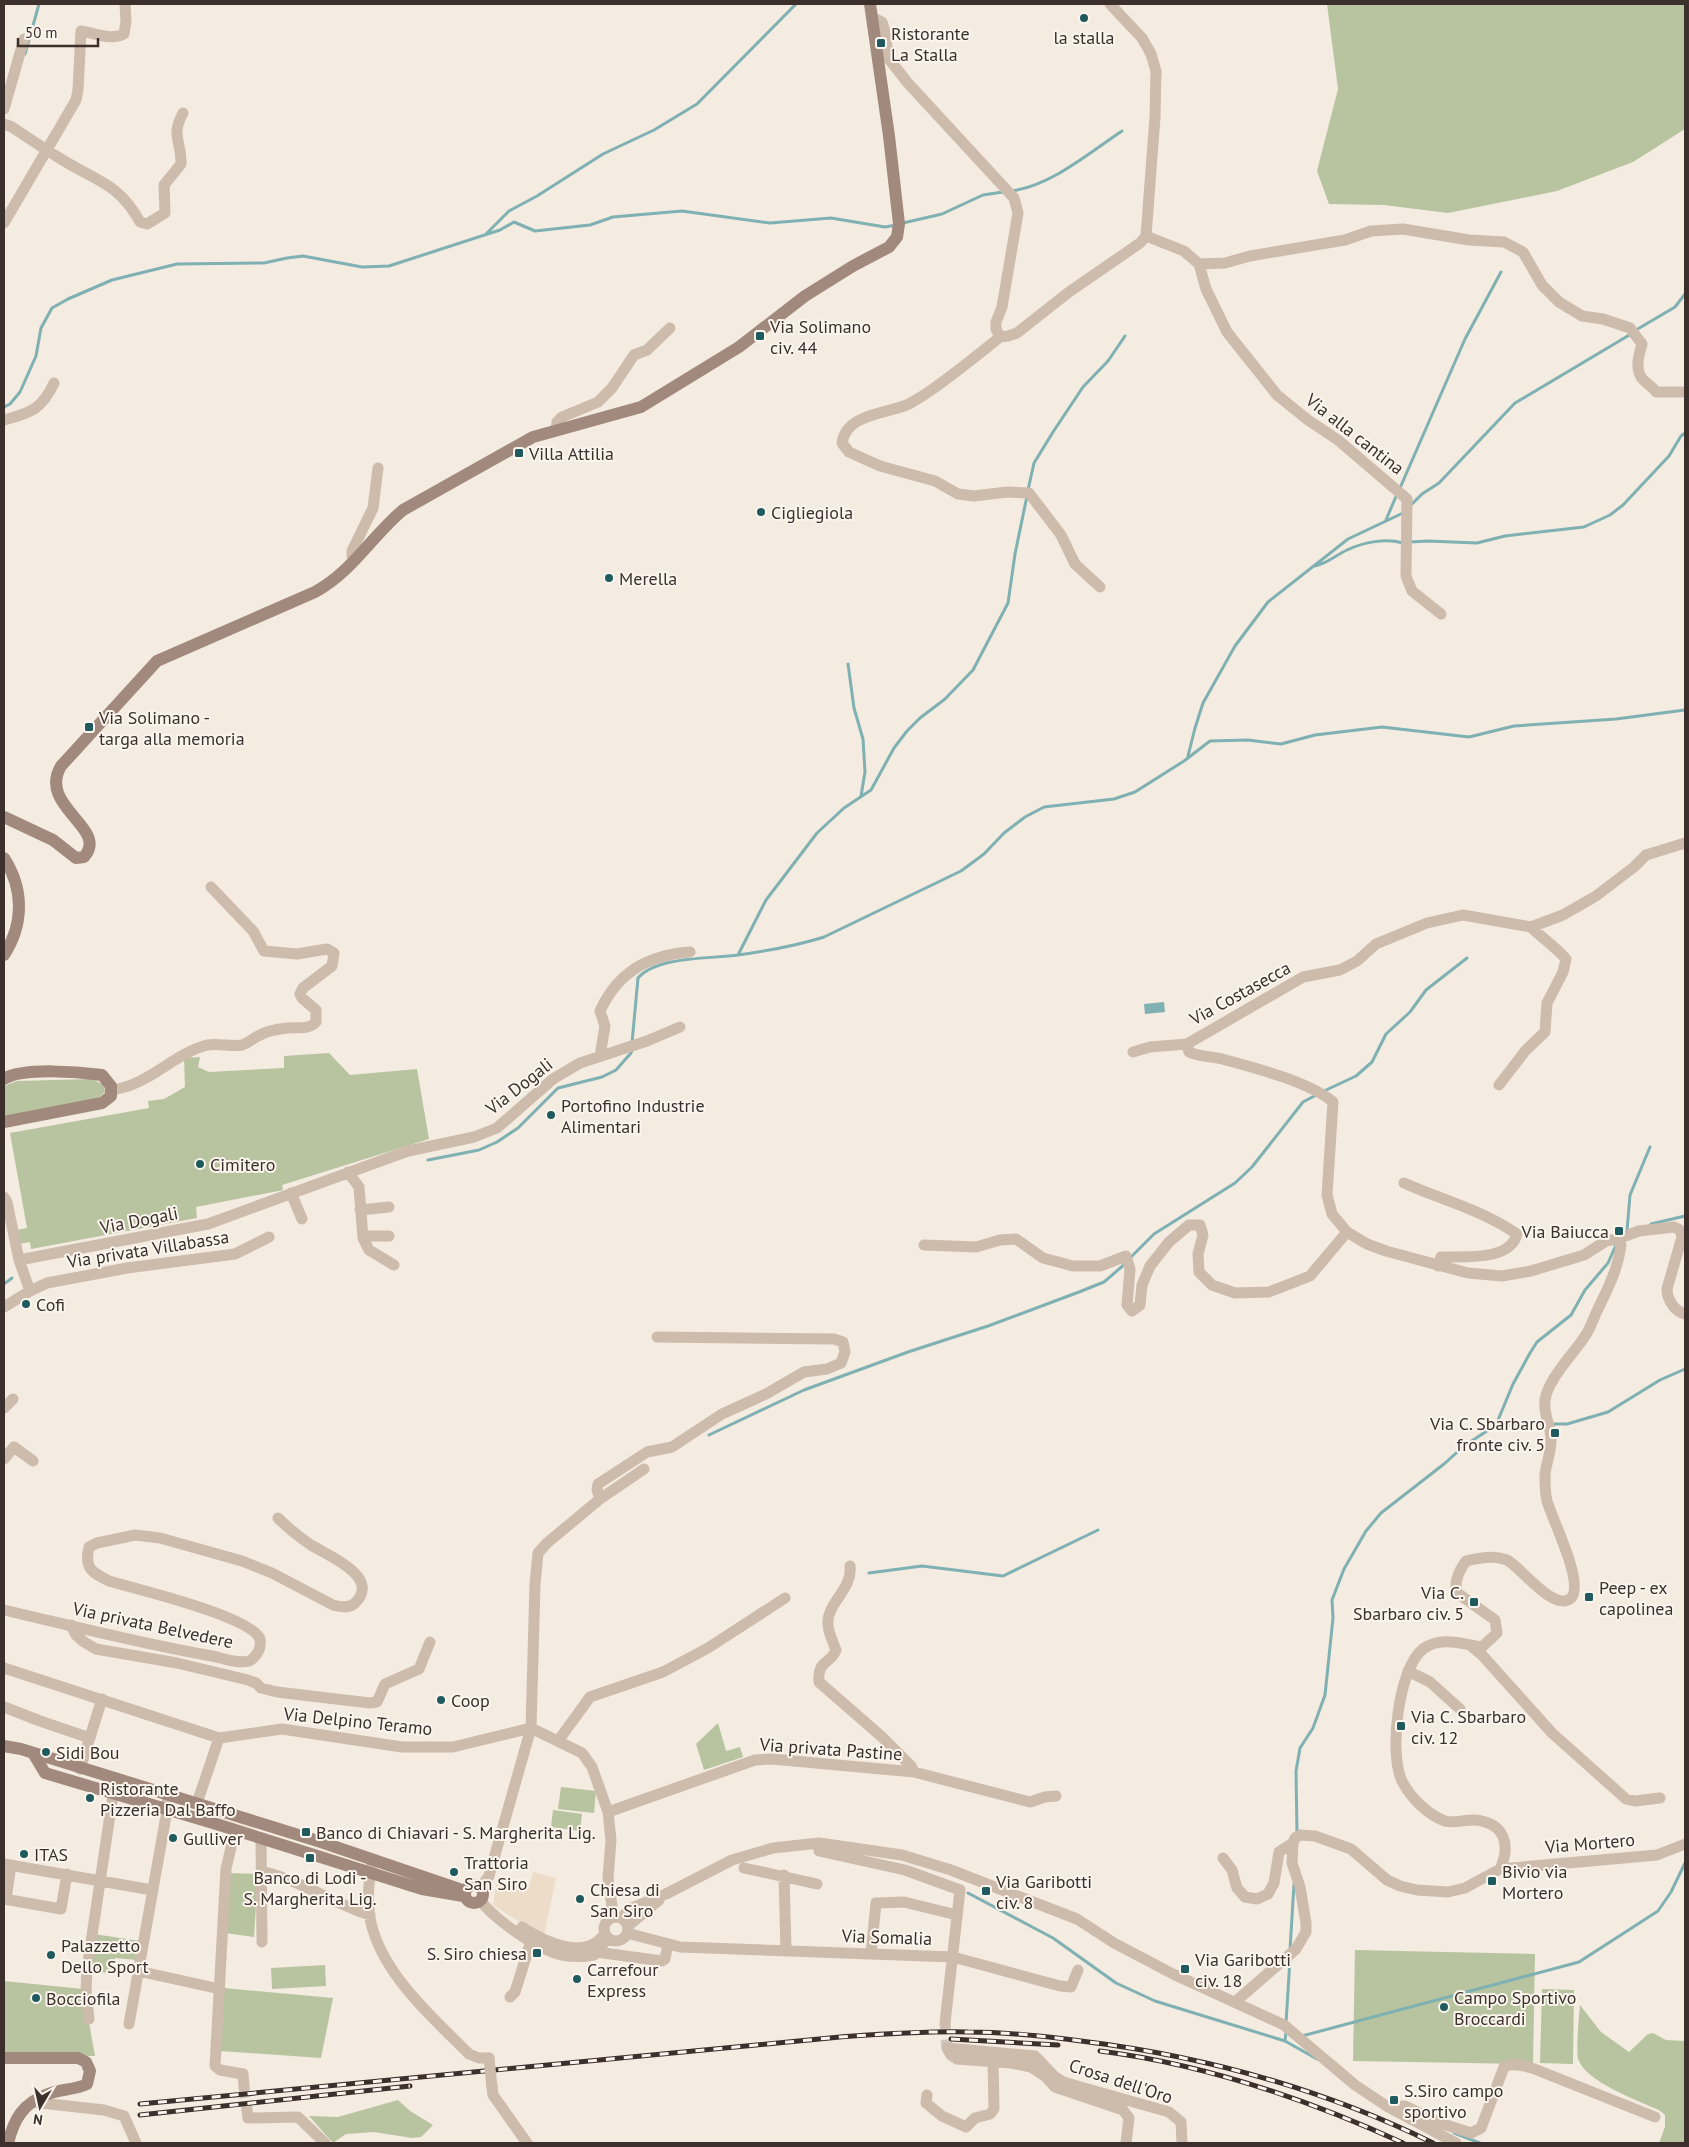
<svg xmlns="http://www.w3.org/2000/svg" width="1689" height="2147" font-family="'PT Sans',sans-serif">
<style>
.green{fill:#b8c4a0}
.plaza{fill:#ecdcc8}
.water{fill:#7fb0b2}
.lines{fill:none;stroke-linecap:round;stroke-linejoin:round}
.stream{stroke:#7fb0b2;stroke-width:3}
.street-tunnel{stroke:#cfc6bd;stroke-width:11;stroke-dasharray:11 5.5;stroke-linecap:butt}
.street{stroke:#cdbbac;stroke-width:11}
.secondary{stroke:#a18a7d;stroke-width:12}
.rail-casing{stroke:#3b302b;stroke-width:5}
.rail{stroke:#fbf5ee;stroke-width:3;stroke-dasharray:9;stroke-linecap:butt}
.street-bridge{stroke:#cdbbac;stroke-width:11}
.poi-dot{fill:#1f5a5e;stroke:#fbf5ee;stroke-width:2}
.labels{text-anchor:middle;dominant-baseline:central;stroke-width:4;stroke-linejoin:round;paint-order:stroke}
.poi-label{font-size:18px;fill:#3b302b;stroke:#fbf5ee;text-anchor:start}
.street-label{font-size:18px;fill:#3b302b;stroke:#fbf5ee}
</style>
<rect width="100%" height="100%" fill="#f4ebe1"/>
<path class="green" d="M1327 4H1685V129L1633 162 1557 191 1448 213 1384 205 1329 204 1317 171 1338 89Z
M329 1053 350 1075 417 1069 429 1139 282 1185 283 1190 196 1207 197 1218 31 1249 30 1242 19 1244 17 1230 27 1228 10 1133 149 1108 148 1101 164 1099 185 1087 184 1058 200 1057 198 1067 209 1072 284 1068V1056Z
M92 1079 104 1085 105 1092 96 1100 4 1117V1086L17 1081Z
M718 1723 726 1751 740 1747 743 1757 704 1770 696 1744Z
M561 1787 596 1791 594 1813 558 1809Z
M553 1810 582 1814 580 1831 551 1827Z
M229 1873 258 1874 254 1937 225 1933Z
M94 1934 140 1941 137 1960 115 1958 112 1973 89 1971Z
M1355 1950 1535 1954 1533 2064 1353 2061Z
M325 1965 326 1986 272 1989 271 1968Z
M4 1981 83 1989 95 2056 4 2055V2001L5 1999Z
M224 1988 333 1998 321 2058 220 2051Z
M1542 1989 1574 1990 1573 2064 1540 2063Z
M1580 2005 1601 2032 1629 2052 1648 2034 1653 2033 1666 2040 1685 2041V2143H1659L1665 2127V2115L1659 2110C1638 2101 1585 2081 1578 2059 1576 2050 1579 2016 1580 2005Z
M398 2100 410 2111 433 2125 421 2137 412 2138 374 2132 346 2134 333 2143 309 2116 338 2117Z"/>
<path class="plaza" d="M533 1872 556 1878 544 1935 523 1924 493 1905 497 1880 529 1887Z"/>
<path class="water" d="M1164 1002 1165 1012 1145 1014 1144 1004Z"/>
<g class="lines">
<path class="stream" d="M25 54 39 4
M1012 191C1052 185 1089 153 1122 131
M903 223 942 214 983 195 1003 192
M486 234 509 211 537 196 603 154 654 130 697 104 796 4
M1636 330 1675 307 1685 294
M4 407 10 404 20 392 36 356 41 328 52 308 68 299 112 280 177 264 264 263 287 258 303 256 362 267 389 266 500 230 514 222 535 231 590 225 613 217 682 211 770 223 831 218 885 227 896 225
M1400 488 1465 339 1501 272
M1028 490 1034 463 1053 432 1083 387 1108 361 1125 336
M1411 505 1422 494 1439 483 1515 403 1631 334
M1386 520 1397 494
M1410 542 1428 541 1477 543 1505 536 1584 527 1610 515 1623 505 1669 456 1681 436 1685 433
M1315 566C1328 563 1336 555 1347 550 1364 542 1386 538 1403 543
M848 664 854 708 863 739 865 772 861 796
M1188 756 1195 728 1203 703 1235 646 1268 602 1348 539 1403 513
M738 955 766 900 817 833 844 808 871 790 894 748 907 731 920 718 945 699 973 670 1008 603 1015 554 1027 496
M632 1043 638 978C657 956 710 959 738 955 767 951 796 946 824 937L961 871 984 854 1004 833 1025 817 1044 807 1114 799 1135 792 1184 761 1210 741 1248 740 1281 744 1315 735 1382 727 1469 737 1514 726 1616 719 1685 710
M1324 1091 1356 1076 1372 1062 1386 1034 1410 1012 1426 990 1467 958
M428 1160 479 1150 497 1142 518 1128 558 1088 602 1077 616 1070 631 1053 632 1049
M1651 1224 1685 1216
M1627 1231 1630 1195 1650 1147
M1130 1258 1154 1234 1235 1183 1252 1167 1303 1102 1316 1095
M4 1284 12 1278
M1551 1424H1567L1608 1412 1660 1380 1685 1369
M1496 1425 1545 1424
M709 1435 804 1390 908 1352 988 1326 1079 1292 1104 1282 1126 1263
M869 1573 922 1566 1003 1576 1098 1530
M1297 1833 1296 1771 1300 1748 1313 1728 1325 1695 1333 1618 1332 1600 1344 1569 1366 1531 1381 1513 1444 1464 1464 1446 1496 1425 1513 1384 1530 1353 1537 1342 1571 1315 1585 1290 1608 1263 1616 1245
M968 1893 1053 1938 1116 1983 1155 2001 1285 2041 1317 2059
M1290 1950 1294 1884
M1286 2023 1290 1959
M1302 2036 1579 1962 1658 1911 1671 1892 1685 1863
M1285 2041 1286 2032
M1454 2133 1480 2143"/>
<path class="street-tunnel" d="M945 2023 947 2048
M244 2087 247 2110"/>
<path class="street" d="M873 18 882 22 884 28 889 59 907 82 1014 198 1018 213 1002 307 996 322V329L1000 337
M4 109 24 39
M4 124 12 127C28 138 45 149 61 159 96 181 119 183 140 222L147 224 165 213 164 185 181 164C182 141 170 137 183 113
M4 223 76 100 78 90 81 31C95 33 111 41 124 34L126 21 125 4
M1146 236 1184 251 1199 264 1206 289 1227 332 1277 395 1308 420 1338 440 1407 499 1406 576 1412 591 1441 614
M1199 264 1225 263 1250 256 1345 240 1371 231 1403 229 1469 240 1504 242 1523 252 1542 285 1559 302 1582 316 1603 319 1630 328 1642 344C1639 355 1635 367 1641 377 1645 383 1652 386 1656 392H1685
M4 420C31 413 42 409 54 383
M556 430 557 422 562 417 598 402 612 388 634 355 647 350 670 328
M355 560 352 556V551L373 508 378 468
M1100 587 1075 564 1061 535 1029 493 1007 492 974 496 958 494 935 481 880 466 849 452 842 443C846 415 882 414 904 406 911 404 917 399 924 395 951 377 975 357 1000 337L1008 336 1017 333 1069 292 1140 243 1146 236 1155 117 1156 71 1151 54 1142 38 1110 4
M1187 1044 1189 1052C1200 1057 1210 1056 1222 1059 1252 1067 1310 1082 1333 1102L1327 1195 1332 1214 1347 1232 1367 1244 1386 1251 1468 1273 1502 1276 1531 1271 1584 1255 1606 1241 1617 1239 1639 1231 1674 1227 1680 1230 1682 1237 1667 1289C1667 1299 1674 1311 1685 1314
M1133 1052 1150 1047 1187 1044 1303 977 1340 970 1357 961 1376 944 1427 923 1463 915 1531 927 1563 915 1596 896 1634 867 1646 855 1685 843
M600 1056 605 1026 600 1011C618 972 648 955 690 952
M1499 1085 1526 1050 1545 1032 1547 1003 1563 972 1566 959C1557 948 1542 938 1531 927
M111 1090C148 1086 173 1054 207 1045 219 1043 230 1047 242 1045 249 1043 252 1039 258 1036 266 1031 278 1029 288 1028 298 1027 309 1030 316 1022V1010L302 998 300 994 303 988 332 966 334 953 327 949 297 954 264 951 253 931 211 887
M348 1172 359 1187 363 1238 369 1236H389
M1404 1183C1442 1200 1482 1210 1517 1234 1510 1262 1462 1256 1441 1257L1438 1266
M291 1193 302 1219
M4 1197 7 1202 19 1260
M360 1210 389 1207
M363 1238 369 1250 394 1265
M924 1245 976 1247 1000 1240 1016 1239 1043 1258 1073 1266H1100L1126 1256 1130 1269 1127 1305 1132 1311 1140 1305 1142 1285 1150 1266 1169 1242 1189 1225H1200L1203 1235 1198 1254 1199 1272 1212 1285 1235 1293 1269 1292 1310 1276 1347 1232
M30 1291 19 1260 208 1224 408 1151 474 1137 497 1128 553 1079 580 1063 647 1041 680 1027
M4 1307 30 1291 47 1283 127 1268 235 1254 269 1237
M4 1408 13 1399
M4 1459 14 1447 33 1461
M600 1499 597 1490 598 1484 647 1452 672 1447 722 1414 766 1394 804 1372 827 1369 841 1363 845 1352 843 1342 834 1339 657 1337
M850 1566C853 1589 826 1604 828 1624 828 1632 833 1642 836 1650 830 1665 817 1660 819 1682L882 1737 911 1766 914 1772
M4 1610C73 1626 142 1644 212 1656 222 1658 238 1664 249 1661 254 1659 257 1654 259 1650 260 1646 261 1643 260 1639 251 1616 136 1589 109 1581 91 1572 84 1568 89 1547L97 1543 135 1535 160 1538 242 1561 272 1573 333 1605C340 1607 349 1609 355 1603 382 1577 327 1555 311 1545 299 1537 288 1528 278 1518
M71 1625 76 1635 84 1642 96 1649 177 1663 248 1680 256 1683 261 1688 277 1692 370 1703 377 1702 385 1684 419 1669 430 1642
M1471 1646 1482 1655 1552 1733 1626 1799 1635 1801 1660 1798
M4 1668 219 1738 282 1729 402 1747H453L531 1728 582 1753 592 1767 608 1812 611 1840 608 1878 612 1906 610 1918
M1408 1671 1430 1682 1460 1709
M4 1707 40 1721 90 1738
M558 1741 590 1697 663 1672 708 1648 785 1598
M80 1769 102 1699
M197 1803 219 1738
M608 1812 755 1760 772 1759 914 1772 1030 1802 1045 1797 1056 1796
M235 1830 226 1869 215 2066 220 2070 243 2074 244 2087
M261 1838 262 1942
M819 1851 905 1870 960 1890 945 2023
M1223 1858 1232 1870 1237 1888 1245 1897 1257 1899 1268 1894 1274 1883 1279 1852 1293 1843
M4 1864 152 1890
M372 1864C368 1885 366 1909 373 1930 387 1978 435 2020 469 2054L479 2058H489
M744 1868 817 1884
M1500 1869C1511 1845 1505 1823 1475 1820 1465 1819 1456 1824 1445 1821 1428 1815 1411 1798 1403 1783 1388 1757 1398 1668 1423 1649 1441 1636 1462 1644 1482 1647L1497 1633 1495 1620 1456 1592C1455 1579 1459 1571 1466 1561 1479 1558 1493 1555 1507 1560 1521 1567 1554 1613 1571 1598 1585 1584 1552 1519 1547 1501 1545 1494 1545 1483 1545 1475 1546 1463 1552 1450 1551 1438 1550 1425 1543 1412 1545 1400 1548 1378 1575 1353 1587 1333 1591 1326 1594 1317 1598 1309 1608 1288 1618 1269 1621 1245L1617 1239
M261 1871C301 1880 332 1903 370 1915
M784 1875 786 1951
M480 1888 489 1876 531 1728 535 1584 538 1553 547 1543 600 1499 644 1469
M4 1899 61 1909 67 1874
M6 1899 11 1865
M480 1900C495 1920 538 1950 562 1955 573 1957 583 1957 594 1955L608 1938
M604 1929a12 12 0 1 1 24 0a12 12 0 1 1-24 0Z
M622 1918 629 1909 666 1894 732 1860 773 1848 819 1843 902 1855 951 1870 1077 1919 1114 1943 1173 1974 1284 2025 1355 2085 1388 2107 1456 2143
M628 1926 659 1900
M522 1927C542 1940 583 1961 602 1937
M627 1933 680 1947 953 1957 1060 1986 1071 1987 1078 1970
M596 1952 662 1961 665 1959 668 1944
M871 1954 876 1903 904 1902 957 1915
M138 1971 220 1989
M510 1997 515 1992 531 1941
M1235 2002 1296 1949 1306 1932V1923L1300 1887 1292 1863 1293 1843 1295 1838 1300 1835 1315 1836 1351 1849 1387 1880 1400 1886 1417 1890 1448 1892 1465 1888 1500 1869 1657 1855 1685 1844
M89 2019 86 1992 87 1969 113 1795
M129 2024 166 1816 168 1794
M947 2048 1035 2056 1055 2077 1063 2082 1169 2112 1181 2122 1182 2143
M947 2048 951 2055 957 2059 1011 2063 1031 2067 1045 2076 1055 2087 1123 2110 1129 2118 1126 2143
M492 2087 493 2095 527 2143
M927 2095 926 2103 942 2116 966 2127 975 2118 990 2114 994 2109 993 2062
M32 2102 104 2110 124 2116 136 2143
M1390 2107 1405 2106 1440 2123 1471 2133 1481 2128 1504 2067C1512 2062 1523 2066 1532 2068L1655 2117
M247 2110 248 2118 298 2117 325 2143"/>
<path class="secondary" d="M4 817 53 840 76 858 84 857C110 828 37 807 61 766L157 661 315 592C352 572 372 536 403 510L533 437 641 407 739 347 805 296 853 266 889 247 897 237 899 224 889 136 870 4
M4 858C24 889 24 924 4 955
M4 1079C23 1067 80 1072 102 1075L111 1086V1096L102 1103 4 1122
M4 1746 21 1749 321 1842 465 1891
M33 1753 45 1773 213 1823 422 1889 463 1896
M465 1894a9 9 0 1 1 18 0a9 9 0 1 1-18 0Z
M4 2058H78L86 2062 90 2071 87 2084C75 2090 61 2089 48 2094 23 2103 14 2119 8 2143"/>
<g class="rail-casing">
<path id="rail" d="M951 2039 1058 2045
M1100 2051C1203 2064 1309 2100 1403 2143
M140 2104 840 2037C883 2034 925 2031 968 2032 1006 2032 1044 2036 1081 2041 1203 2056 1323 2089 1433 2143
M140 2115 410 2086"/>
</g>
<use href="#rail" class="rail"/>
<path class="street-bridge" d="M489 2058 492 2087"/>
</g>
<g class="poi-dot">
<circle cx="1084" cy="18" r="5"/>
<rect x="876" y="38" width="10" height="10" rx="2.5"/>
<rect x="755" y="331" width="10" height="10" rx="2.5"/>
<rect x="514" y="448" width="10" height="10" rx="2.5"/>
<circle cx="761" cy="512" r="5"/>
<circle cx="609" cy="578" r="5"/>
<rect x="84" y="722" width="10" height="10" rx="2.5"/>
<circle cx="551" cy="1115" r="5"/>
<circle cx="200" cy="1164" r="5"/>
<rect x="1614" y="1226" width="10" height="10" rx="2.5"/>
<circle cx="26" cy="1304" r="5"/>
<rect x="1550" y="1428" width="10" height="10" rx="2.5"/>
<rect x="1584" y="1592" width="10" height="10" rx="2.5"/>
<rect x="1469" y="1597" width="10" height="10" rx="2.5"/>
<circle cx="441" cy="1700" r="5"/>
<rect x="1396" y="1721" width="10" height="10" rx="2.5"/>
<circle cx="46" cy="1752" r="5"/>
<circle cx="90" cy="1798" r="5"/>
<rect x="301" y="1827" width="10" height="10" rx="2.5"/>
<circle cx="173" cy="1838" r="5"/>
<circle cx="24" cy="1854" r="5"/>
<rect x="305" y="1853" width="10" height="10" rx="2.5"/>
<circle cx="454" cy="1872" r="5"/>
<rect x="1487" y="1876" width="10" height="10" rx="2.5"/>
<rect x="981" y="1886" width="10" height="10" rx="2.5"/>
<circle cx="580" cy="1899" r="5"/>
<rect x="532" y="1948" width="10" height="10" rx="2.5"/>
<circle cx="51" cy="1955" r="5"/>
<rect x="1180" y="1964" width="10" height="10" rx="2.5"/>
<circle cx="577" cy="1979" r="5"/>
<circle cx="36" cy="1998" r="5"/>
<circle cx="1444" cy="2007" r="5"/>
<rect x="1389" y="2095" width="10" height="10" rx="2.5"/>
</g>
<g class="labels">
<g class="poi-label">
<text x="891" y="33">Ristorante<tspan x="891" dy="21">La Stalla</tspan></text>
<text x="1084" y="37" text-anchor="middle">la stalla</text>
<text x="770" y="326">Via Solimano<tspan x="770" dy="21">civ. 44</tspan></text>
<text x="529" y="453">Villa Attilia</text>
<text x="771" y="512">Cigliegiola</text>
<text x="619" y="578">Merella</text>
<text x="99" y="717">Via Solimano -<tspan x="99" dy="21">targa alla memoria</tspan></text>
<text x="561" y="1105">Portofino Industrie<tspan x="561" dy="21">Alimentari</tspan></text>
<text x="210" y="1164">Cimitero</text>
<text x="1609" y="1231" text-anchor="end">Via Baiucca</text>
<text x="36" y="1304">Cofi</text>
<text x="1545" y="1423" text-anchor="end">Via C. Sbarbaro<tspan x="1545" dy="21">fronte civ. 5</tspan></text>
<text x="1599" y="1587">Peep - ex<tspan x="1599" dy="21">capolinea</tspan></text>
<text x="1464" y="1592" text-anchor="end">Via C.<tspan x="1464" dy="21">Sbarbaro civ. 5</tspan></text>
<text x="451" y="1700">Coop</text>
<text x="1411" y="1716">Via C. Sbarbaro<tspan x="1411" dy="21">civ. 12</tspan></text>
<text x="56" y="1752">Sidi Bou</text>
<text x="100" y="1788">Ristorante<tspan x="100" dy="21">Pizzeria Dal Baffo</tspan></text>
<text x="316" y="1832">Banco di Chiavari - S. Margherita Lig.</text>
<text x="183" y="1838">Gulliver</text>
<text x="34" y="1854">ITAS</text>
<text x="464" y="1862">Trattoria<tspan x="464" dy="21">San Siro</tspan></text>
<text x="1502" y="1871">Bivio via<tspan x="1502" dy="21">Mortero</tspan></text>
<text x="310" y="1877" text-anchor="middle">Banco di Lodi -<tspan x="310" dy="21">S. Margherita Lig.</tspan></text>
<text x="996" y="1881">Via Garibotti<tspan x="996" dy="21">civ. 8</tspan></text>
<text x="590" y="1889">Chiesa di<tspan x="590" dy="21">San Siro</tspan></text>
<text x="61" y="1945">Palazzetto<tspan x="61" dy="21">Dello Sport</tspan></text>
<text x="527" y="1953" text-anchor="end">S. Siro chiesa</text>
<text x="1195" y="1959">Via Garibotti<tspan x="1195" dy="21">civ. 18</tspan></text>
<text x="587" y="1969">Carrefour<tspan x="587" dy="21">Express</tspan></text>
<text x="1454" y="1997">Campo Sportivo<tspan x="1454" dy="21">Broccardi</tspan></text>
<text x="46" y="1998">Bocciofila</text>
<text x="1404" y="2090">S.Siro campo<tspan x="1404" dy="21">sportivo</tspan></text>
</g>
<g class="street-label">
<text transform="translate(1355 434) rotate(38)">Via alla cantina</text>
<text transform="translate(1240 993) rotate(-29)">Via Costasecca</text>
<text transform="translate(519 1086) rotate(-38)">Via Dogali</text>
<text transform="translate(139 1220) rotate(-11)">Via Dogali</text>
<text transform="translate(148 1249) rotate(-9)">Via privata Villabassa</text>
<text transform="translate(153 1625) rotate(12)">Via privata Belvedere</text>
<text transform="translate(358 1721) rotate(6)">Via Delpino Teramo</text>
<text transform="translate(831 1749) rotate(4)">Via privata Pastine</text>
<text transform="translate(1590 1843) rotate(-5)">Via Mortero</text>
<text transform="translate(887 1937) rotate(2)">Via Somalia</text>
<text transform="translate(1121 2081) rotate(18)">Crosa dell'Oro</text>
</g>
</g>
<rect width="1689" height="2147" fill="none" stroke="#3b302b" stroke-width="10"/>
<g transform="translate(40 2107) rotate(189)" stroke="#fbf5ee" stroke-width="4" paint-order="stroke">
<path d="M0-4L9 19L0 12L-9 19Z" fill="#3b302b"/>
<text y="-8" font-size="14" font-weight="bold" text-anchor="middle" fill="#3b302b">N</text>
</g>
<path d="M18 38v8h80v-8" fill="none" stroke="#3b302b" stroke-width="2.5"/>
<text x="25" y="38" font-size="15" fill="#3b302b" stroke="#fbf5ee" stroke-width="4" paint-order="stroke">50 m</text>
</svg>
